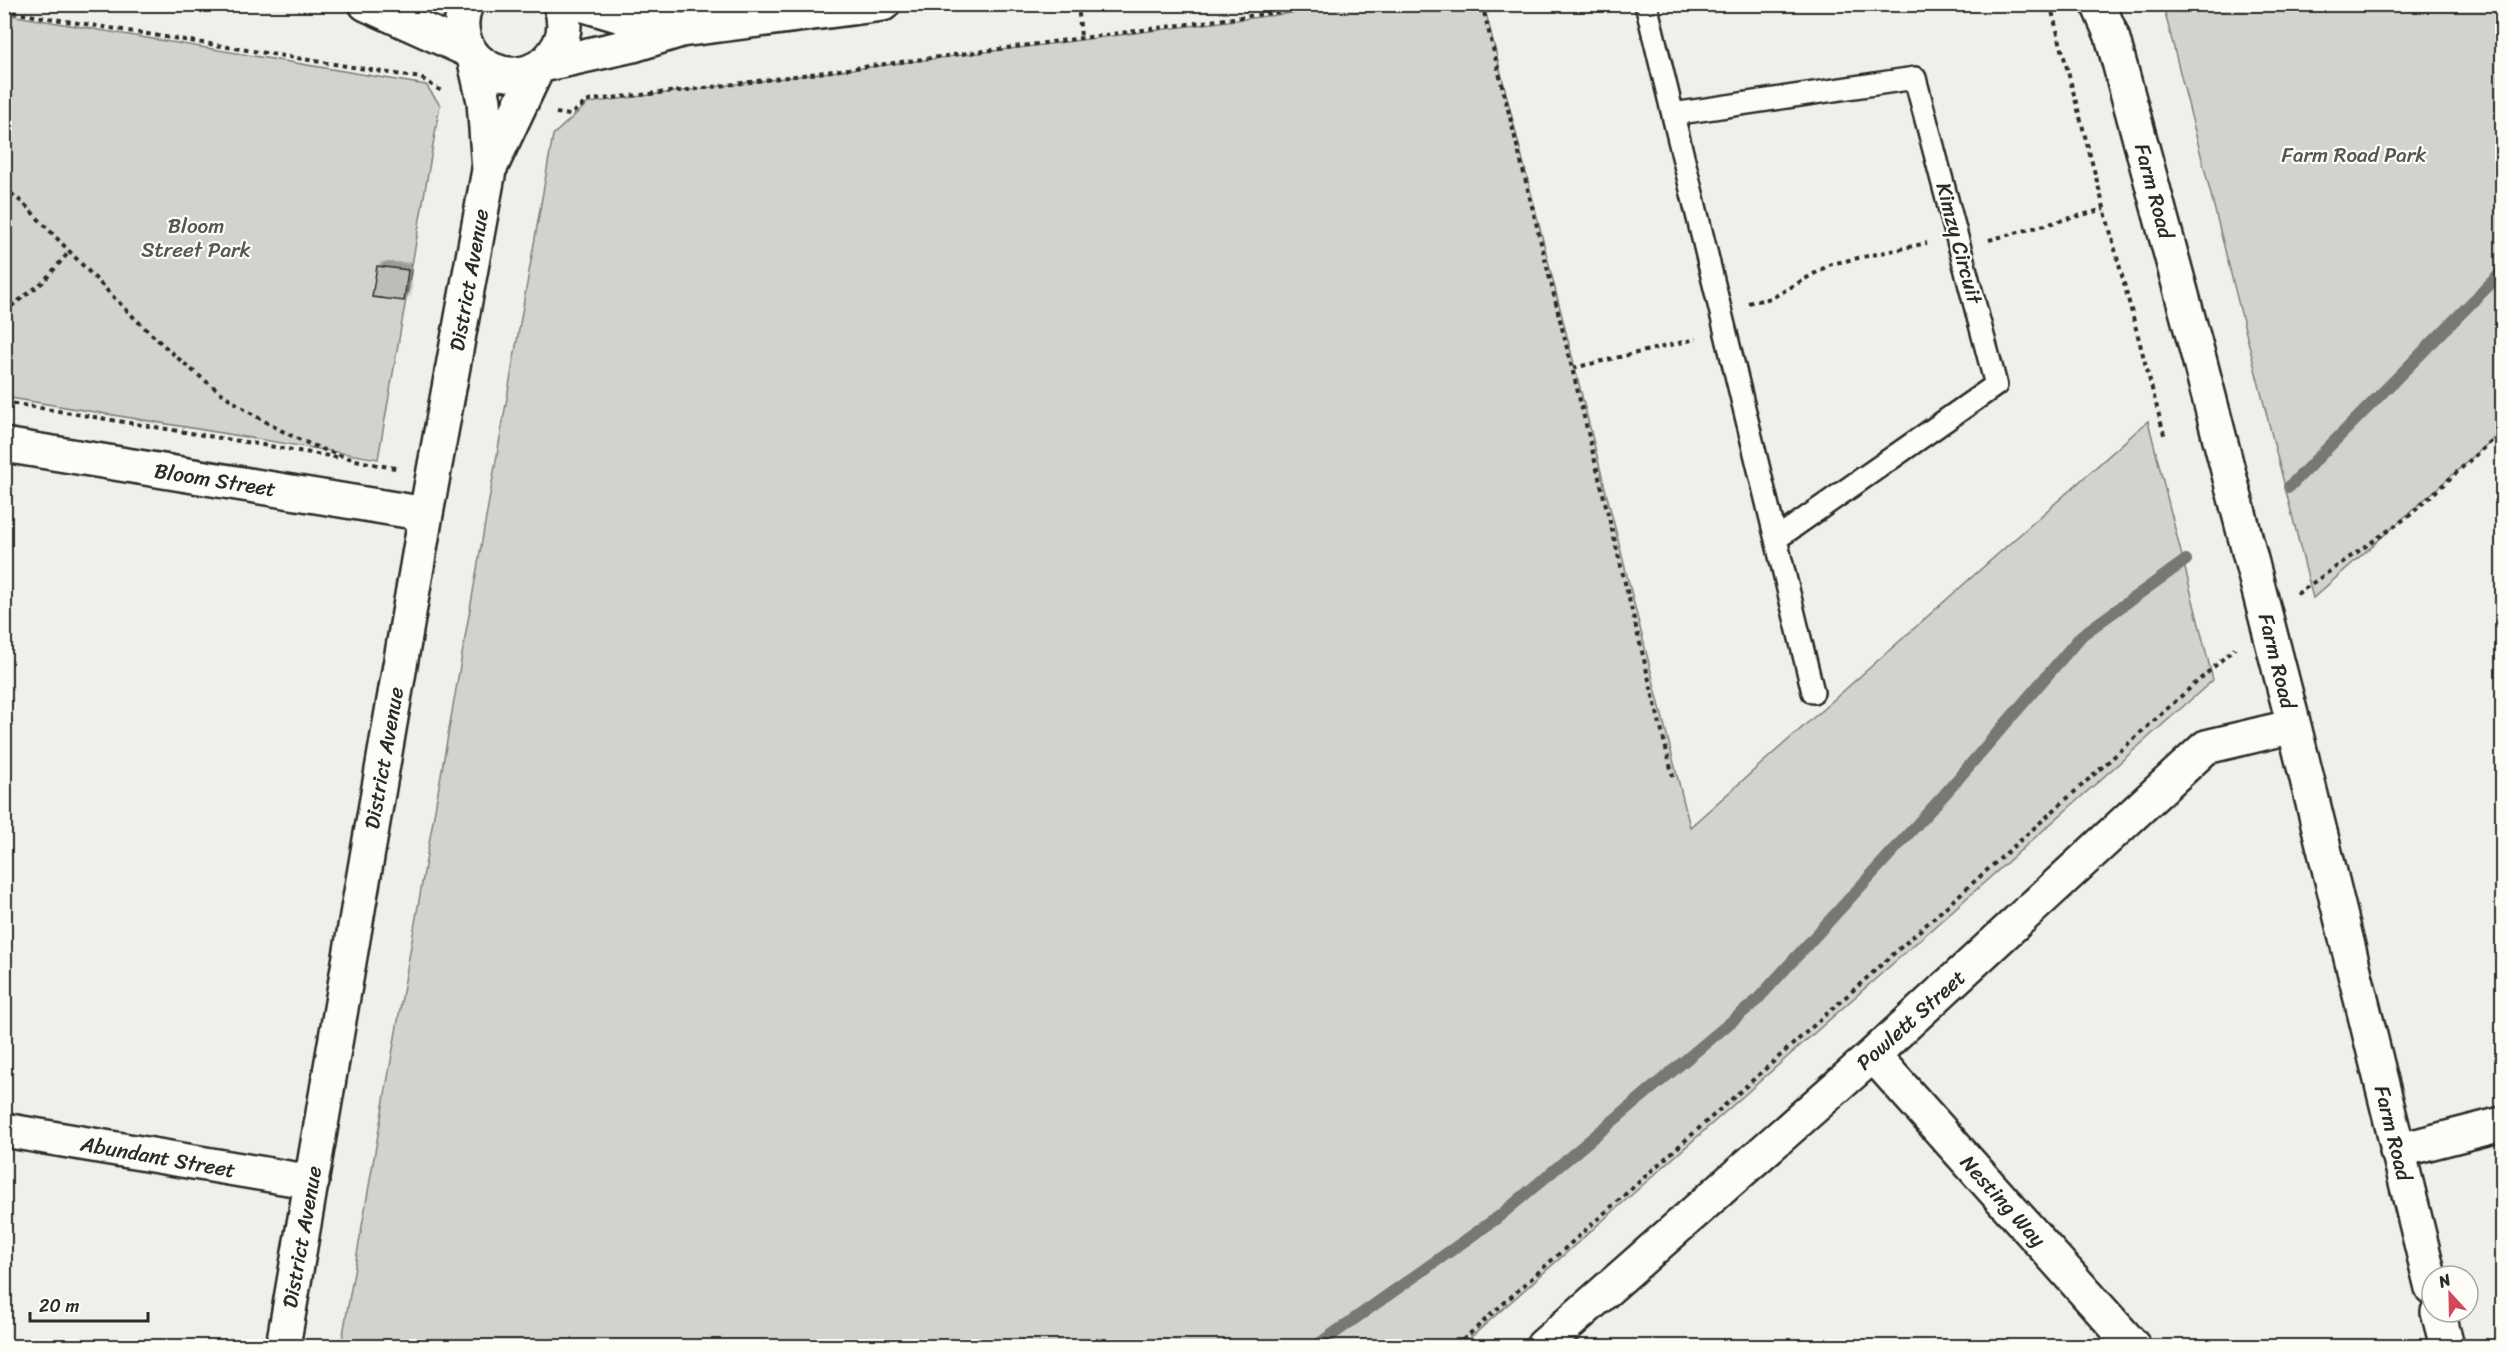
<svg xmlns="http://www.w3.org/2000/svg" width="2507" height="1351" font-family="Sriracha,sans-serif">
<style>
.green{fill:#d3d2cf;stroke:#7f7e7d;stroke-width:1.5}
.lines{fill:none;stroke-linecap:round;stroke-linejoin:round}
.stream{stroke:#777775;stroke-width:12}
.building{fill:#bdbcb8;stroke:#2b2b2b;stroke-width:1.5;filter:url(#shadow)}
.service-casing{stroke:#2b2b2b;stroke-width:26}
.minor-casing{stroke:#2b2b2b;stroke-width:38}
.path{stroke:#2b2b2b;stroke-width:4;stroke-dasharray:4.5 4.5;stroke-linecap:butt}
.service{stroke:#fdfcf7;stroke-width:21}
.minor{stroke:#fdfcf7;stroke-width:33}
.labels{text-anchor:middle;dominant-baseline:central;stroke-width:4.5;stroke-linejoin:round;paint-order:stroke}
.park-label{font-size:21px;fill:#555554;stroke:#fdfcf7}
.street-label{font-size:21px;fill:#2b2b2b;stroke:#fdfcf7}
</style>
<defs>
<filter id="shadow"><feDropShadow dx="5.5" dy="-5.5" stdDeviation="1.5" flood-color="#0004"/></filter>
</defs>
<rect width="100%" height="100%" fill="#f0efeb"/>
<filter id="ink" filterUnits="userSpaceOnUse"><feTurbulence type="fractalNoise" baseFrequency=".0167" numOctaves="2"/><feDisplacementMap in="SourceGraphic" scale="12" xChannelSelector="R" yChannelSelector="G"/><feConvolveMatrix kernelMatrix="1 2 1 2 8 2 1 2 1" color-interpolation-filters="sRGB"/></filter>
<g filter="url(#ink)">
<path class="green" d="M1354 5H1484L1690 827 2148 421 2213 680 1461 1346H341L553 135 588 103Z
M2163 5H2502V431L2313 598Z
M4 14 426 85 440 105 378 459 5 397Z"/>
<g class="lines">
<path class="stream" d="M2289 487 2502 272
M1316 1346 1497 1218 1756 1001 1944 795 2082 635 2186 560"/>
</g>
<path class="building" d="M377 266 408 270 404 301 372 297Z"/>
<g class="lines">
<g class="service-casing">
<path id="service" d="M1646 4 1813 692
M1673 114 1915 78 1996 385 1776 539"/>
</g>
<g class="minor-casing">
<path id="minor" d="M366 4 470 51
M466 4C442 65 528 104 559 45 566 32 565 18 560 4
M581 4 638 21 680 30
M2098 4 2112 36 2200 362 2294 726 2432 1288
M543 65 633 45 681 30 883 4
M491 166 537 69
M4 445 426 514
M1873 1055 2133 1346
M4 1130 312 1182
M2397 1151 2502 1124
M2438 1312 2447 1346
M283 1346 426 514 489 170 484 101 474 57
M1543 1346 1873 1055 2206 747 2294 726"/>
</g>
<path class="path" d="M1078 4 1081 37
M1482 4 1673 777
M2050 4 2165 438
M2153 4V13
M4 11 421 78 443 92
M556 113 570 115 586 102 592 100 697 89 1339 4
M4 188 23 203C129 311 236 446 396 468
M1989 240 2104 209
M1748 303 1772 298 1831 264 1927 243
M4 312 43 282 70 251
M1573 368 1696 339
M4 402 341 458
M4 487H9
M2297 594 2409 516 2502 431
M1456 1346 2235 648"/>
<use href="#service" class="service"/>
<use href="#minor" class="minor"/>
</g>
</g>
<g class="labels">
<g class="park-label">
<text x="2354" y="155">Farm Road Park</text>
<text x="196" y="226">Bloom<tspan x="196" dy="24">Street Park</tspan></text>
</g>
<g class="street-label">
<text transform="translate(2154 191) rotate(75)">Farm Road</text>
<text transform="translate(1959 243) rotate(75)">Kimzy Circuit</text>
<text transform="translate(469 280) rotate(-80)">District Avenue</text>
<text transform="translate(215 480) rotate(9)">Bloom Street</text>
<text transform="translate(2277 661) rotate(76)">Farm Road</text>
<text transform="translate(384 758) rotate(-80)">District Avenue</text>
<text transform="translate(1911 1020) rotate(-42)">Powlett Street</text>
<text transform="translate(2393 1133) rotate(76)">Farm Road</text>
<text transform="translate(158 1157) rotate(10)">Abundant Street</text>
<text transform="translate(2003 1201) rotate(48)">Nesting Way</text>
<text transform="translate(302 1237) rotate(-80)">District Avenue</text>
</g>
</g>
<rect width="2507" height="1351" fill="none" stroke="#fdfcf7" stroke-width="24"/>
<rect x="12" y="12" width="2483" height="1327" fill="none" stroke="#2b2b2b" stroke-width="2" filter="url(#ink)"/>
<g transform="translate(2450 1294) rotate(338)"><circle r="28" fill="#fdfcf7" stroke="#a9a8a5" stroke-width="1.5"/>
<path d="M0-4.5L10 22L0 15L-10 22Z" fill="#d1495b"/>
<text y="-9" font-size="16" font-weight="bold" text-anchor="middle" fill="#2b2b2b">N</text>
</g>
<path d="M30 1312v9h118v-9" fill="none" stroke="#2b2b2b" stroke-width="3"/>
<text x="39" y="1312" font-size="18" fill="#2b2b2b" stroke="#fdfcf7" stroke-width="4.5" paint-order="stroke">20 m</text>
</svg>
